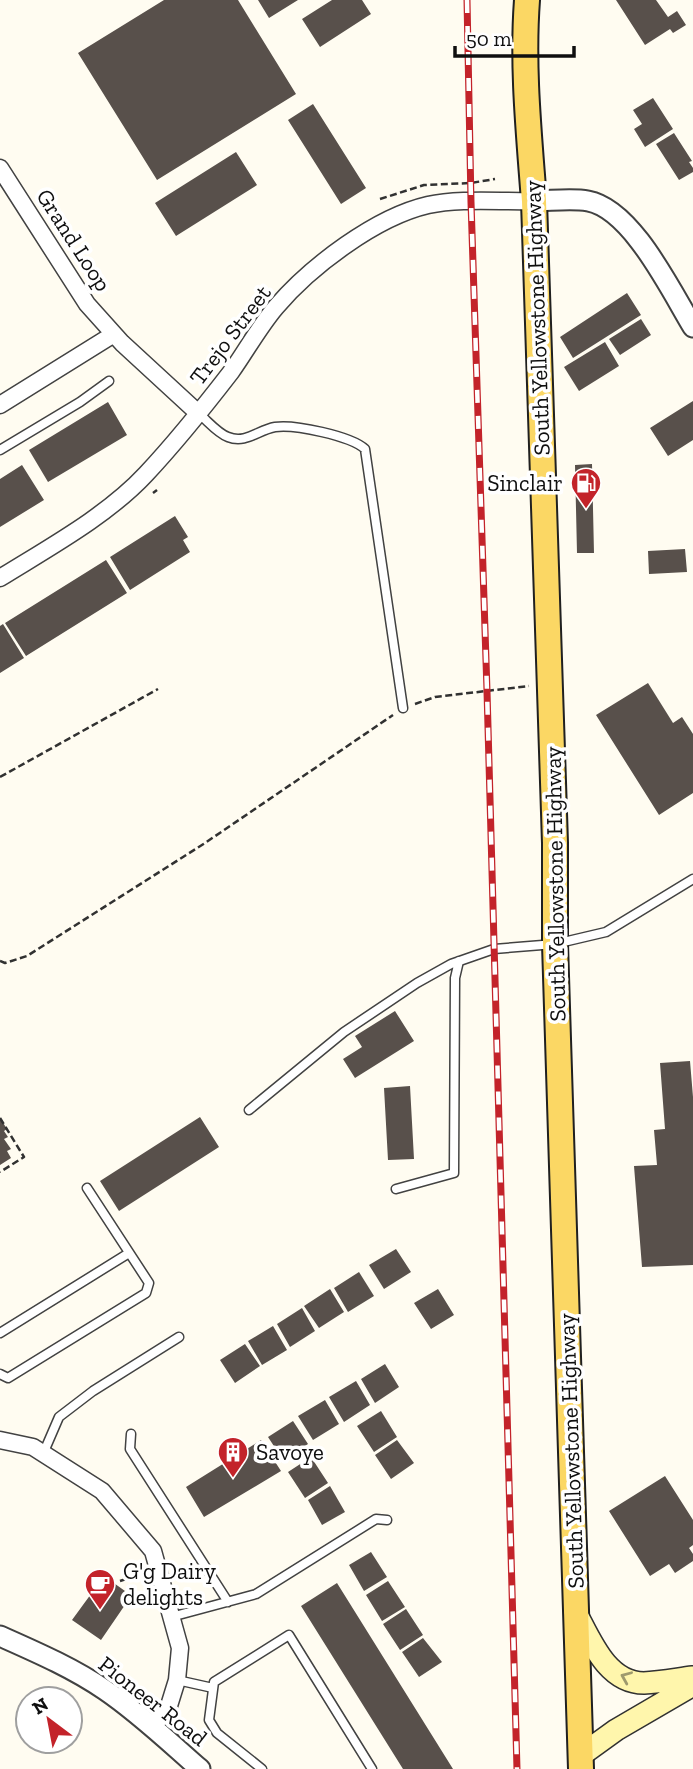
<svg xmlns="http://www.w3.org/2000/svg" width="693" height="1769" font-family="'Zilla Slab',serif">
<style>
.building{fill:#58504b}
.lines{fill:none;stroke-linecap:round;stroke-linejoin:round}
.service-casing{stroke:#424242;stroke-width:11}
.minor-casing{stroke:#424242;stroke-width:19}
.tertiary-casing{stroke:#424242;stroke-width:23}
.secondary-casing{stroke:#313131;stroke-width:24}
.primary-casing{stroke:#202020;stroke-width:28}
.path{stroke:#313131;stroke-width:2.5;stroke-dasharray:7 3.5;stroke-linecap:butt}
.service{stroke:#fff;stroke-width:8}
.minor{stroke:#fff;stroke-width:16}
.tertiary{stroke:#fff;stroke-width:19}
.secondary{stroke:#fff6ac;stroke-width:21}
.primary{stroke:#fbd764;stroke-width:24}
.rail-casing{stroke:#c3232a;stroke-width:7}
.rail{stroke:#fff;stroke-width:4.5;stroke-dasharray:13;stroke-linecap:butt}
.oneway{stroke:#9f9a6d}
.labels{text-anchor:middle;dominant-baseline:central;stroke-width:7;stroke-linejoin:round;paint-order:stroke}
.street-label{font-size:23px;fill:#0f0f0f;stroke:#fff}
.poi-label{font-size:23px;fill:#0f0f0f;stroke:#fff;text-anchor:start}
</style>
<rect width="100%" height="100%" fill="#fffcf1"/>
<path class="building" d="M164 0H238L296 94 157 180 78 53Z
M258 0H298L269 18Z
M332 0H362L371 14 320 47 302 19Z
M616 0H656L668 17 677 11 686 25 673 33 670 29 645 45Z
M653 98 673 129 645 147 634 129 642 124 633 110Z
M313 104 366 188 341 204 288 120Z
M674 133 692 161 689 162 693 168V172L679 180 656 144Z
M236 152 257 185 176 236 155 203Z
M627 293 641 315 573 358 560 337Z
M641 319 651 335 620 355 609 339Z
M605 342 619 366 579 391 564 367Z
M693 401V440L668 456 650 428Z
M108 402 127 435 48 482 29 450Z
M592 464 594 553H577L575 465Z
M22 465 44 500 0 527V479Z
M175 516 188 537 183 540 190 552 130 590 110 557Z
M685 549 687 572 649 574 648 551Z
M106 560 127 593 26 656 5 623Z
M3 624 24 658 0 673V626Z
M648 683 673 723 682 717 693 734V793L659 815 596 715Z
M395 1011 414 1041 355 1078 343 1059 362 1047 355 1036Z
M690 1061 693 1097V1265L642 1267 634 1166 657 1165 654 1130 665 1129 660 1063Z
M410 1086 414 1159 388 1160 384 1088Z
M200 1117 219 1147 119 1211 100 1181Z
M0 1118 7 1129 4 1131 8 1137 4 1139 11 1149 7 1151 11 1158 0 1165Z
M396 1249 411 1272 384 1289 369 1265Z
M359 1272 374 1296 348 1312 334 1288Z
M330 1289 344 1312 319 1328 304 1306Z
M438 1289 454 1315 431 1329 414 1303Z
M302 1308 315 1331 290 1347 277 1324Z
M273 1326 287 1350 262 1365 248 1341Z
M245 1344 260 1366 235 1383 220 1360Z
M385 1364 399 1387 375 1403 361 1379Z
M356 1381 370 1405 344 1422 329 1397Z
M325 1400 339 1424 313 1440 298 1416Z
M381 1411 397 1437 374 1452 357 1426Z
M293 1421 308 1444 283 1460 268 1437Z
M261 1440 281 1471 204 1517 186 1487Z
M397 1440 414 1463 391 1479 375 1455Z
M311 1457 328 1483 305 1498 288 1472Z
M665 1476 693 1520V1545L689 1548 693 1554V1561L675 1573 669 1564 650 1576 609 1511Z
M330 1486 345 1512 322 1525 308 1500Z
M371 1552 387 1577 364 1591 349 1565Z
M111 1581 125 1591 121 1597 127 1602 101 1640 72 1620 99 1583 106 1588Z
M388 1581 405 1607 382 1621 366 1595Z
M337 1583 453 1769H403L301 1606Z
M406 1609 423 1635 400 1650 383 1624Z
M423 1638 442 1662 419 1677 402 1652Z"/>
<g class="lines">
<g class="service-casing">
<path id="service" d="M198 413C207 420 217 433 228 437 246 444 258 430 275 427 294 424 351 436 365 449L403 708
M0 450 80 402 109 381
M249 1110 344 1032 417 983 451 964 494 949 555 944 606 932 693 879
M396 1189 454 1173 455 978 459 961
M0 1333 129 1253
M0 1374 8 1378 146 1293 149 1283 87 1188
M131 1434 130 1449 228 1602
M43 1454 59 1417 93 1391 179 1337
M171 1617 256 1594 376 1519 387 1520
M177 1680 213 1688
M262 1769 217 1733 209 1720 214 1682 289 1635 372 1769"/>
</g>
<g class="minor-casing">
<path id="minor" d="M0 168 87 304 122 343 198 413
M0 405 114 334
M0 578C48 548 107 516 146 474 176 442 204 407 231 372 246 351 259 327 276 307 311 266 376 217 428 205 460 198 501 202 534 201
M0 1440 33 1447 102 1491 153 1551 180 1648 177 1680 168 1709 152 1727"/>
</g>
<g class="tertiary-casing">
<path id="tertiary" d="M534 201C551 201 571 198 588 201 632 209 671 291 693 327
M0 1636C36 1652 73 1668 105 1690 139 1713 169 1742 200 1769"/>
</g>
<g class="secondary-casing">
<path id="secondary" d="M575 1611C590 1638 606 1683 644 1683 660 1682 677 1679 693 1677
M580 1756 616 1730 693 1685"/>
</g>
<g class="primary-casing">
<path id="primary" d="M527 0C522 67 529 134 534 201L555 843V944L581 1769"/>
</g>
<path class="path" d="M380 199 424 185 471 183 495 179
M153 493 157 490
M415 704 435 697 529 686
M0 777 158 689
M0 961 5 963 27 956 205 843 393 715
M0 1118 24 1157 0 1172
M120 1581 126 1579"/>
<use href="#service" class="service"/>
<use href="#minor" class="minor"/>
<use href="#tertiary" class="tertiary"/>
<use href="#secondary" class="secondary"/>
<use href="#primary" class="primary"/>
<g class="rail-casing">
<path id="rail" d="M467 0 471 202 487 691 517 1769"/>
</g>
<use href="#rail" class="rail"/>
</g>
<defs><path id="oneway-chevron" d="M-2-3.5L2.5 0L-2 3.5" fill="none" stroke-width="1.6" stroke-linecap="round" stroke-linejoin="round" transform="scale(1.75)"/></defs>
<use class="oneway" href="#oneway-chevron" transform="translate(626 1677) rotate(-157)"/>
<defs>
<g id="fuel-pin" transform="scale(1.575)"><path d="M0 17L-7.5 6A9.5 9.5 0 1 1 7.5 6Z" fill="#c3232a" stroke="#fff"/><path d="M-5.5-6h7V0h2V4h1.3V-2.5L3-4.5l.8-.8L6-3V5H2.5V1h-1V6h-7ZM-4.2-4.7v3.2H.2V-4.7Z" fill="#fff"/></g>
<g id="building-pin" transform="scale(1.575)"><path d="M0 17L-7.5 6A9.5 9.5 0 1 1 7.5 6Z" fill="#c3232a" stroke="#fff"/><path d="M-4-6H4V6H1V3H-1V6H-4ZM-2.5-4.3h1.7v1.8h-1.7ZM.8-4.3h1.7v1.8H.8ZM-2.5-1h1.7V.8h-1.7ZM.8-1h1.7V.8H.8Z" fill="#fff"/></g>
<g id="cafe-pin" transform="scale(1.575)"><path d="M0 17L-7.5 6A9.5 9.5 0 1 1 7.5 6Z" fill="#c3232a" stroke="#fff"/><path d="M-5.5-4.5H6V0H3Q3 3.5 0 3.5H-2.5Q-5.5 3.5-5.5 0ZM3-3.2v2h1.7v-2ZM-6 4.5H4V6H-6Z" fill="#fff"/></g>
</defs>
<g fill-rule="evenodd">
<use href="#fuel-pin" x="586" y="483"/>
<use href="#building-pin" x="233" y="1452"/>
<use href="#cafe-pin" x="100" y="1584"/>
</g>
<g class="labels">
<g class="street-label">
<text transform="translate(74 240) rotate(57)">Grand Loop</text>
<text transform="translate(537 318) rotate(-92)">South Yellowstone Highway</text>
<text transform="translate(230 335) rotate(-53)">Trejo Street</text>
<text transform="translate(555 884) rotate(-91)">South Yellowstone Highway</text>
<text transform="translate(571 1451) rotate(-92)">South Yellowstone Highway</text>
<text transform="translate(153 1701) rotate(38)">Pioneer Road</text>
</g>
<g class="poi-label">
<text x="563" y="483" text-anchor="end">Sinclair</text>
<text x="256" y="1452">Savoye</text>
<text x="123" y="1571">G'g Dairy<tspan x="123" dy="26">delights</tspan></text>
</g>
</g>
<g transform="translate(49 1720) rotate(328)"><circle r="33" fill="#ffffff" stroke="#9f9f9f" stroke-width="2"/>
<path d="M0-5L12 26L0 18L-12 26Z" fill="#c3232a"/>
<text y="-10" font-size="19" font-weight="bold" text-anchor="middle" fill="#0f0f0f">N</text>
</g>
<path d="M455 46v10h119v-10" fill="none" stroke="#0f0f0f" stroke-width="3.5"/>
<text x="466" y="46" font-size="21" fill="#0f0f0f" stroke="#ffffff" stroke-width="5" paint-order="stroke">50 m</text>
</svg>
